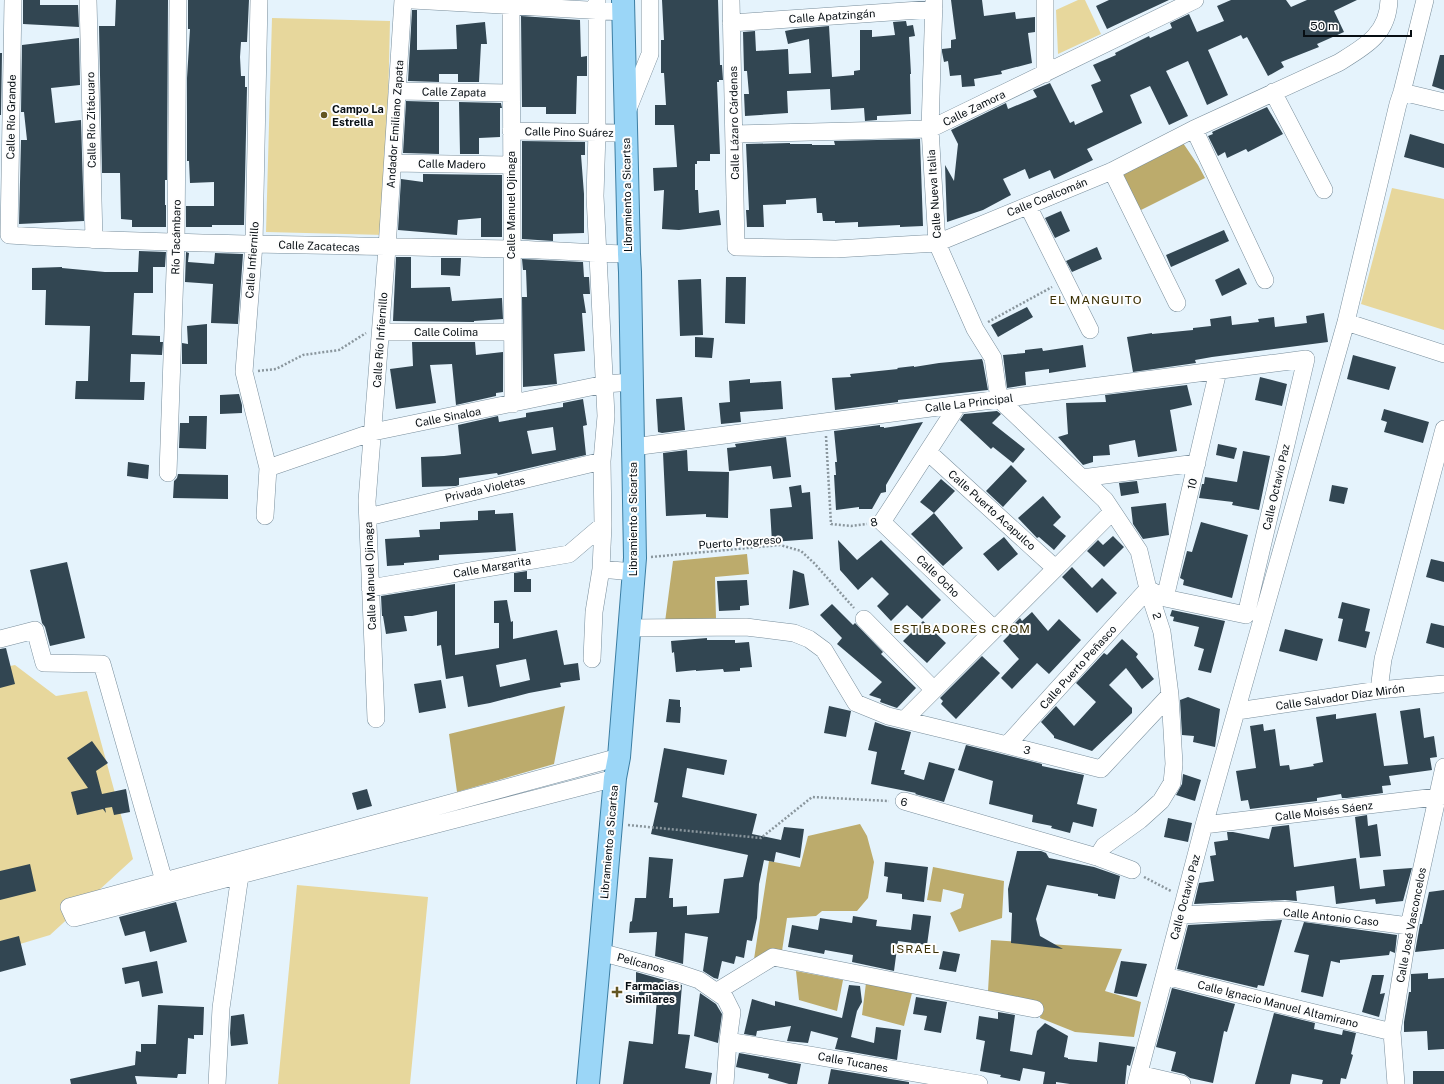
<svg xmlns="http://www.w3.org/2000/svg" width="1444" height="1084" font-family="'Public Sans',sans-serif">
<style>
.green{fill:#e7d79c}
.forest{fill:#bcab6c}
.building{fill:#324652;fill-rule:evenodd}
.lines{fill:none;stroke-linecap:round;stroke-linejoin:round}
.street-casing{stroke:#798e9c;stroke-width:18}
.primary-casing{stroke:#3c7ea3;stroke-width:24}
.path{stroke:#8a969d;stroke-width:2.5;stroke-dasharray:2 2;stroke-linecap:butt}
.street{stroke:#fff;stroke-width:17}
.primary{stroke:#9bd6f7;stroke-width:22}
.poi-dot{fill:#635623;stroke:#fefefe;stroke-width:1.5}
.labels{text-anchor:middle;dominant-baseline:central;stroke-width:4;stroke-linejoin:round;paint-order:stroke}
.street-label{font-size:11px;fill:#070e13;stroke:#fefefe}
.poi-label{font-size:11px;font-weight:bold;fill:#070e13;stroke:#fefefe;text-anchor:start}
.neighbourhood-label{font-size:12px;letter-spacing:1px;fill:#3b3005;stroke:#fefefe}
</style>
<rect width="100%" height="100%" fill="#e5f3fc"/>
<path class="green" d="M1078 0H1085L1101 34 1058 54 1056 10Z
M272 18 390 21 385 235 266 232Z
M1392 188 1444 199V330L1361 304Z
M15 665 56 696 87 691 133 859 50 935 0 950V668Z
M297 885 428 897 410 1084H278Z"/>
<path class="forest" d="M1183 143 1198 165 1205 178 1139 211 1117 170Z
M747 554 749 574 715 577 716 619 665 622 673 561Z
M565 706 554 764 457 792 449 734Z
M860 824 867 836 874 862 868 898 857 911H822L816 916 787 918 782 951 754 959 769 861 800 867 808 836Z
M933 867 1004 881 1002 918 959 932 950 913 961 908 964 894 943 889 941 902 927 900Z
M991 940 1122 949 1105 991 1141 1002 1134 1037 1075 1032 1040 1018 1042 1004 988 991Z
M796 971 843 980 837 1011 799 1000Z
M866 983 912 993 904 1026 862 1015Z"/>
<path class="building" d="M23 0H40V5H78L79 27 23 24Z
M116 0H168L167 180H165V205H166V227H132V220L121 219 120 173H102L99 26H115Z
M188 0H249L247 42H241L240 57 241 76H245V87H247L244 225H212V227H186V206H214V182L190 183 189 161H187V78L190 29H188Z
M662 0H718L720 65H722L723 80H719V82H717L720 154H710V161H697V164H695V190H698L699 213 719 210 721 225 679 230 662 229 664 190 654 191 653 168 677 167 674 125H655V105H666L664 73H661V40H664Z
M951 0H982L984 16 1015 12 1016 19 1035 17V32L1028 33 1032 63 1001 71 1002 74 974 79 975 86 962 87 961 75 950 76 948 61 944 62 942 52V49L951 48V40L956 39Z
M1109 0H1169L1126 20 1107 29 1096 6Z
M1231 0H1286L1291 7 1307 0H1357L1334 11 1344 32 1317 44 1319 47 1281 62 1284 67 1268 76 1247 37 1243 39 1241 35 1208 50 1228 95 1207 105 1188 61 1166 71 1188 116 1169 125 1150 86 1130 95 1142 123 1087 149 1093 160 1054 179 1050 170 1029 179 1025 169 1003 179 1011 195 983 210 947 222 945 165 954 181 958 144 951 130 1006 103 1008 109 1037 97 1033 90 1050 83 1070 123 1074 121 1075 125 1103 112 1091 85 1101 81 1093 65 1116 55 1115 53 1149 36 1150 38 1172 28 1170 23 1189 14 1197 32 1224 21 1217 6Z
M412 10H417V50L457 49 456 25 485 22 487 44H481L479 82H458V74H439V82L408 81Z
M521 16 580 20 581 57 587 56V76H577L576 114H546V107H522Z
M906 21 907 26 913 25 915 36 909 37 911 74H910L911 114 877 116V120L865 121 864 108 831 110 830 89 787 91 788 113 745 116 744 94H749L747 71H744L743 32 755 31 756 51 788 49 789 74 811 73 809 39 788 44 785 31 795 29 829 26 832 77 854 75V71L860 70V30H872V37L895 35 893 22Z
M79 38 80 85 51 88 55 123 81 120 84 221 19 224 21 140H27L24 112H21L22 45Z
M0 53H2L1 115H0Z
M1440 55H1444V90L1432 86Z
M406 101 439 102V154L403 153Z
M459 102 501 103 502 108H500V137L479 138V154H460Z
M1267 107 1283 134 1248 152 1246 149 1227 158 1225 152 1218 156 1208 136 1213 134 1212 132Z
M1410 134 1444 144V168L1404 157Z
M920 139 923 226 900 227V225L858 227V222L835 223V221H823L822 213H817L816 198 786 200V204L763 205 764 227H747L746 210H749L746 144 790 143V144H812V145H835L834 141Z
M522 141 585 142V155H581L584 194V233L553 234V241L522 239Z
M423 174 502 175V237H481V218L458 220 457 235 398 230 401 179 423 182Z
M1061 211 1070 231 1055 238 1045 218Z
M1224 230 1229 241 1171 267 1166 255Z
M1097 247 1102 259 1072 272 1066 261Z
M139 251 166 252 165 267H153V293H134L132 335 160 336V342H163L162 355 131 354 130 382H145L144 400 75 399 76 381H88L90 326 45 325 46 290H32V268L62 267V268L105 272H138Z
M186 252 189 253 188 262 214 264 215 253 243 254 238 324 211 323 213 284 185 282Z
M396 257H411V288L450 287 452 301 502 298 503 319 474 321V322L393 321Z
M441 258H461L460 276 441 275Z
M522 259 583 262 584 277H589L590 294H583L586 313H582L585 351 554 354 557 384 523 387 522 297H527L526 270H523Z
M1239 268 1247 284 1222 296 1215 280Z
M726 277H746L745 324 725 323Z
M701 279 703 335 680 336 678 280Z
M1027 307 1033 317 998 337 991 325Z
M1324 313 1328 342 1212 357 1195 360 1196 363 1133 372 1127 337 1152 333V334L1193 330V328L1211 326 1210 319 1231 316 1232 325 1259 322 1258 319 1274 317 1275 327 1307 323 1306 316Z
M207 324V364H182V343L188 344 187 326Z
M695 337 714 338 712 358 695 357Z
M412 342H475L476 355 503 352V392L496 393V396L456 405 452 364 430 365 436 403 396 409 390 369 413 366Z
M1083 345 1086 367 1049 373V369L1025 372 1026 385 1007 388 1003 355 1025 353V350L1042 348 1043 351Z
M1353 355 1396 367 1389 390 1347 379Z
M982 359 983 362 988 390 898 400V402L835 410 832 378 851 377 850 374 898 369 897 368 914 366V367L939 363Z
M1260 377 1287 384 1282 406 1255 400Z
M750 379V383L781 381 783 409 740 412 741 422 721 424 719 403 730 402 729 381Z
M1187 385 1192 405 1170 410 1177 451 1138 457 1135 440 1109 445 1110 455 1093 456V462L1083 465 1058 437 1068 434 1066 403 1106 402 1105 395Z
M239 394 242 405V413L220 414V395Z
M682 397 685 430 662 433 658 432 656 399Z
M583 399 587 425 583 426 586 455 498 475 497 473 459 478V485L456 486 422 487 421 457 444 456 461 454 458 425 498 416 499 422 526 417V413L563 407V403ZM553 427 556 450 532 454 527 431Z
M1384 409 1429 422 1423 443 1384 432 1387 422 1381 420Z
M997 411 1001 414 992 423 1025 449 1013 463 993 447 991 449 960 420 964 414Z
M189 416H207L206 449 179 448 180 423H189Z
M923 422 886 485V492L881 493 872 509H859V507L836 510 834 475H836L835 462H837L834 431 880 425V427H884V428Z
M786 437 791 477 773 479 771 466 729 471 727 448 736 447 735 444Z
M1218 444 1237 448 1234 459 1216 455Z
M687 450 688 471 729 472 728 518 706 517V514L666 516 663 453Z
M1243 451 1270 456 1259 510 1232 505 1233 502 1199 498 1202 484H1204L1205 477 1237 482Z
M128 462 149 465 148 479 127 476Z
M1011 465 1027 481 1003 507 986 491Z
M178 474 228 475V499L173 498 174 481 177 478Z
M941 479 955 491 934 513 920 502Z
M1137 481 1139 493 1121 496 1119 483Z
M801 485 802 493 810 492 813 539 772 542 770 509 792 507 789 487Z
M1332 485 1348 488 1344 504 1329 501Z
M1043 496 1061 517 1053 525 1066 536 1054 550 1039 537 1037 538 1018 518Z
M1166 503 1169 535 1143 539 1133 524 1131 507Z
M495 510V514L513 513 516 551 439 555V560L404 563V565L387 566 385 539 420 537 419 530 440 529V522L478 520V511Z
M934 513 963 548 943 566 911 534Z
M1201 522 1248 535 1232 598 1183 585 1184 580 1180 578 1187 551 1192 552Z
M1113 536 1124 547 1104 567 1087 551 1098 540 1103 545Z
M1004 537 1018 554 998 571 983 554Z
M838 540 857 560 881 540 941 600 922 619 907 605 891 621 877 606 889 594 872 577 858 590 840 570Z
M1431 559 1444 562V582L1426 577Z
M67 562 85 638 50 646 45 627 42 623 30 570Z
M1072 567 1092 588 1102 578 1117 593 1097 613 1062 577Z
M793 570 804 574 809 605 789 609Z
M527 571V579H531V592H514V573Z
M747 580 749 605 740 606V610L719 611 717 581Z
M455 584V655L499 648V623H494V601L507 600 511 622 513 621V639L557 630 564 665 578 663 580 680 560 683 561 687 529 693 490 703 468 707 463 676 446 679 441 645 437 646V611L412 616H404L407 631 386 634 383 616H382L381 596ZM526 659 530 680 500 687 496 665Z
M1342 602 1370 609 1365 631 1370 632 1366 648 1338 641 1343 619 1338 618Z
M832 604 853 625 855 623 883 652 881 654 916 688 897 708 880 702 881 699 869 695 882 682 837 644 842 638 820 615Z
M1172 610 1225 621 1211 673 1198 670 1204 649 1194 646 1199 627 1173 621 1174 617 1170 616Z
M1032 612 1048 631 1059 619 1081 640 1049 674 1037 663 1012 689 1001 678 1019 659 1003 641 1009 635 1006 632 1020 618 1022 621Z
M923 621 946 643 927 663 903 641Z
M1431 623 1444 626V648L1426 643Z
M1285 629 1323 639 1317 661 1279 651Z
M707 638V640H735V643L749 642 752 667 740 668V671L724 672 723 669 696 671V670L676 672 674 652 672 653 671 641Z
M1122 639 1138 654 1136 657 1154 679 1142 689 1126 668 1109 685 1132 708V713L1092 751 1054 738V736L1041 722 1056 706 1074 726 1096 702 1076 683 1104 653 1107 655Z
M6 648 15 684 0 688V649Z
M982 656 1000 673 956 719 941 704 943 701 940 698Z
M441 680 446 708 419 713 414 684Z
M1188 697 1220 709 1215 747 1193 742 1194 736 1182 735 1180 700Z
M669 699 680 700V707H681L680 723 666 722Z
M829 706 851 711 846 737 824 733Z
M1420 708 1424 738 1434 736 1437 757 1430 758 1432 770 1389 776 1391 785 1382 786 1383 793 1347 798H1342L1341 794 1317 798V801L1250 809 1248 800 1241 801 1236 771 1256 768 1250 726 1263 724 1264 731 1275 729 1280 766 1289 765 1290 770 1314 766 1313 764 1323 762 1316 717 1336 714V719L1376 713 1384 766 1408 764 1400 711Z
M875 722 886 726 911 732 901 770H905L904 774 924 780 929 762 955 769 944 802 915 794 916 793 871 784 877 752 868 750Z
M92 741 108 763 96 771 102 794 126 789 130 812 114 815 112 807 105 808 106 813 103 809 77 815 71 792 88 788 67 758Z
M966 745 1042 764V766L1084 775 1077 804 1097 809 1093 827 1073 822 1070 833 1051 828 1052 826 1032 822 1033 815 989 804 993 781 958 770Z
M664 748 727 760 724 775 687 768 682 797 757 814 752 834 781 840 784 827 804 829 800 858 776 852 774 862 764 860 759 884 757 918 752 941 747 940 744 958 736 956 734 964 722 961 718 979 714 978 703 971 708 937 685 933 683 964 655 956 657 932 629 933 630 922 632 921 635 898H646L649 857 673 859 669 898H673V907L687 906V915L719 913 724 879 743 877 748 855 651 834 658 803 654 802Z
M1183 774 1201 780 1195 801 1176 795 1182 784Z
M367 789 372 806 357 810 352 793Z
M1367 815 1368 826 1377 824 1381 856 1360 858 1355 817Z
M1168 818 1192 823 1188 842 1164 837Z
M1289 825 1294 867 1356 858 1360 889 1385 886 1383 870 1412 868 1403 901 1376 904 1375 899 1336 904 1334 886 1296 891 1297 901 1285 900 1194 904 1199 883 1214 881 1210 856 1216 855 1214 842 1228 840 1227 832H1233L1269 839 1272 827Z
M1017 851H1041L1046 853 1049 858 1094 867 1120 876 1115 899 1098 896V894L1047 885 1036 919 1040 936 1063 949 1011 943 1012 913 1009 912 1008 889Z
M885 862 928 867 924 902 902 899V894L886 892 888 877 884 876Z
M30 864 36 891 0 900V871Z
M1444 890V949L1415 952 1420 924H1422L1429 892Z
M176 902 187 942 150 952 145 931 125 936 119 917Z
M913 914 931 916 927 945 898 941 894 971 852 962 853 955 825 950 824 954 788 947 792 925 818 930 820 918 852 923 853 916 877 920 876 926 911 930Z
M1282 920 1264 986 1258 985 1257 988 1177 969 1188 925Z
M1304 922 1397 935 1395 953 1390 951 1389 955 1340 960V963L1331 961 1323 997 1301 992 1309 955 1294 952Z
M19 936 26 965 0 972V941Z
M943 951 960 954 956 972 939 969Z
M157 961 163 993 142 997 139 981 125 984 122 968Z
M1121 961 1147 964 1137 997 1114 993Z
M636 972 682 985 678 1034 690 1035 685 1068 712 1073 710 1084H623L629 1041 653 1044 657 1000 639 999V990H636Z
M1428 973V979L1444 978V1049L1428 1050 1427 1031 1404 1032V1022L1409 992H1411V974Z
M1372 975H1384L1380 994 1385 993 1379 1017 1362 1012Z
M849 985 860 986 862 1002 857 1011 851 1037 874 1043 876 1027 901 1030 897 1060 835 1049 838 1038 811 1031 808 1043 787 1041 791 1026 757 1031 756 1036 744 1034 752 999 775 1006V1001L842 1018Z
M1172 988 1235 1004 1227 1032 1224 1031 1213 1083 1190 1078 1184 1074 1171 1071 1176 1052 1156 1047Z
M700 993 716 1004 722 1014 718 1043 694 1036Z
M916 997 947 1002 941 1033 924 1030 927 1016 913 1014Z
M158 1005 204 1007 203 1035H194V1039L188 1038 186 1074H178L177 1078 135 1076 137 1084H71L70 1079 135 1065 136 1051 141 1052V1044H156Z
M998 1012 1015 1015 1010 1051 1032 1055 1037 1031 1045 1023 1068 1036 1064 1057 1068 1058V1059L1097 1062 1099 1042 1135 1047 1130 1066 1127 1065 1125 1084H1070L1056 1082V1084H1043L1045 1072 1023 1068 1020 1081 1000 1077 1001 1075 980 1071 985 1041 976 1039 979 1016 998 1019Z
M1274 1013 1315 1023 1314 1029 1342 1035 1343 1030 1356 1033 1351 1054 1353 1055 1346 1079 1341 1078 1340 1084H1322L1323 1080 1292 1074 1290 1084H1255Z
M244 1014 248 1044 231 1046 230 1033 231 1016Z
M739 1053 801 1064 797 1084H789L768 1078 769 1074 736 1067Z
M831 1069 909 1082V1084H828Z
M1413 1071H1444V1084H1413Z"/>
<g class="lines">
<g class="street-casing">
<path id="street" d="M13 0 9 235C176 245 343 245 510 249 550 250 589 253 629 254
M88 0 94 240
M259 0 254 244 244 372 268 468 265 516
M412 0 623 12
M731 0 736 247 836 249 937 243 1112 171 1194 129 1338 63C1364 47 1388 35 1389 0
M934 0 930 129 937 243 975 329 993 358 999 399 1105 500 1139 551 1148 589 1162 632 1170 695 1174 764 1172 783 1161 801 1140 820 1104 846 1097 857
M511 6 513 404
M731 23 934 9
M1045 74V0
M397 91 511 93
M1273 92 1324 190
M1402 92 1444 102
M628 109 650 54V0
M1194 129 1265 280
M511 131 626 133
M734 134 930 129 1195 0
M393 163 512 165
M1112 171 1177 303
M1028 206 1090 330
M1346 322 1444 354
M381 332H512
M958 405 882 522 994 629
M633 447 1306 359 1246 615 1165 598 1148 589 1007 745
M928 452 1055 568
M268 468 373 432 605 384 632 382
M168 473 176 242 178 0
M1082 478 1197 463
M368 517 602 461
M601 569 633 572
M370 588 569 554 603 525
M1165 598 1218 371
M864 619 934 690
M628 628 746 627 794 633 809 639 824 650 856 703 888 716 991 741 1101 769 1170 695
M0 639 35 630 44 663 102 664 164 881
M592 659 594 612 601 569 603 525 602 461 606 416 595 196 597 132V0
M1379 690 1383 659 1444 429
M1237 711 1379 690 1444 684
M376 719 367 501 387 248 403 0
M904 720 1112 512
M615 778 74 918 69 907 619 757
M904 801 1097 857 1132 870
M1204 825 1444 796
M1180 915 1285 910 1409 926
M600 952 678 973 699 980 725 998 732 1012 728 1041 725 1084
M1165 976 1392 1032
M716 992 773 957 1035 1009
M728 1041 979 1084
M1139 1074 1182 1084
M217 1084 221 1008 240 875
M1136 1084 1204 825 1346 322 1398 104 1402 92 1425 0
M1396 1084 1392 1032 1409 926 1444 767"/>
</g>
<g class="primary-casing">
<path id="primary" d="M588 1084 600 952 615 778 619 757 635 558 630 272 629 254 623 0"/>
</g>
<path class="path" d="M988 322 1052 287
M258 371 276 369 303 355 339 350 366 333
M826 436 831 524 851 526 867 524
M651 557 780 545 801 551 814 563 854 608
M628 825 761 838 812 797 889 801
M1144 877 1171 891"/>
<use href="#street" class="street"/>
<use href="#primary" class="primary"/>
</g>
<g class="poi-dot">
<circle cx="324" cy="115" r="4"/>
<path d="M615 986h4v4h4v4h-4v4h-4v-4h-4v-4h4z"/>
</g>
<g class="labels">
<g class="street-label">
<text transform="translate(832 16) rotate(-4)">Calle Apatzingán</text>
<text transform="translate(454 92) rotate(1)">Calle Zapata</text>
<text transform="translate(974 108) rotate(-26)">Calle Zamora</text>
<text transform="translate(11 117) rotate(-89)">Calle Río Grande</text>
<text transform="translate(91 120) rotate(-91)">Calle Río Zitácuaro</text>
<text transform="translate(734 123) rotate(-91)">Calle Lázaro Cárdenas</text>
<text transform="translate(395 124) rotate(-86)">Andador Emiliano Zapata</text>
<text transform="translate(569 132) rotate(1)">Calle Pino Suárez</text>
<text transform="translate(452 164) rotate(1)">Calle Madero</text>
<text transform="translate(934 194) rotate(-94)">Calle Nueva Italia</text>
<text transform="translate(627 195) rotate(-91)">Libramiento a Sicartsa</text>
<text transform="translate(1047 197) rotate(-22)">Calle Coalcomán</text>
<text transform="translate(511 205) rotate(-90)">Calle Manuel Ojinaga</text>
<text transform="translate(176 237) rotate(-89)">Río Tacámbaro</text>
<text transform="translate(319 246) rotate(2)">Calle Zacatecas</text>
<text transform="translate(252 260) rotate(-86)">Calle Infiernillo</text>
<text x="446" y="332">Calle Colima</text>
<text transform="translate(380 340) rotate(-86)">Calle Río Infiernillo</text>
<text transform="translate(969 403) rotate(-7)">Calle La Principal</text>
<text transform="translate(448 417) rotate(-11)">Calle Sinaloa</text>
<text transform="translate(1192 484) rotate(-77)">10</text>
<text transform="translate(1276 487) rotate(-77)">Calle Octavio Paz</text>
<text transform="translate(485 489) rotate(-13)">Privada Violetas</text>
<text transform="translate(992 510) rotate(42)">Calle Puerto Acapulco</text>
<text transform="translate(633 519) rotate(-90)">Libramiento a Sicartsa</text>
<text transform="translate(874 522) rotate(-12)">8</text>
<text transform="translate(740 542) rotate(-4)">Puerto Progreso</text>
<text transform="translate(492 567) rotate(-10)">Calle Margarita</text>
<text transform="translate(370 576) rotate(-92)">Calle Manuel Ojinaga</text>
<text transform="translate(938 576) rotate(44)">Calle Ocho</text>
<text transform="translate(1157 616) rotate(72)">2</text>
<text transform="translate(1078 667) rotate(-48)">Calle Puerto Peñasco</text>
<text transform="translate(1340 697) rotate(-8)">Calle Salvador Díaz Mirón</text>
<text transform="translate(1027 750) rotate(14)">3</text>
<text transform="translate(904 802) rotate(10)">6</text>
<text transform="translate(1324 811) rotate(-7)">Calle Moisés Sáenz</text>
<text transform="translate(609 842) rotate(-85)">Libramiento a Sicartsa</text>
<text transform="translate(1185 897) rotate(-75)">Calle Octavio Paz</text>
<text transform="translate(1331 917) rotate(6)">Calle Antonio Caso</text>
<text transform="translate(1411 925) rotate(-79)">Calle José Vasconcelos</text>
<text transform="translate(641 963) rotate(15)">Pelícanos</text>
<text transform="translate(1278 1004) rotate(14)">Calle Ignacio Manuel Altamirano</text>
<text transform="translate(853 1062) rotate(10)">Calle Tucanes</text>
</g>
<g class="poi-label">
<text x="332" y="109">Campo La<tspan x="332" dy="13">Estrella</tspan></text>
<text x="625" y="986">Farmacias<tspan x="625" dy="13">Similares</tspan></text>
</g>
<g class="neighbourhood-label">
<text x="1096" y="300">EL MANGUITO</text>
<text x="962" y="629">ESTIBADORES CROM</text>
<text x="916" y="949">ISRAEL</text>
</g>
</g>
<path d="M1304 30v6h107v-6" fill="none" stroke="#070e13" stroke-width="2"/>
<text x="1310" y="30" font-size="12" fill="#070e13" stroke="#fefefe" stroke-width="3" paint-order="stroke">50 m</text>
</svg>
